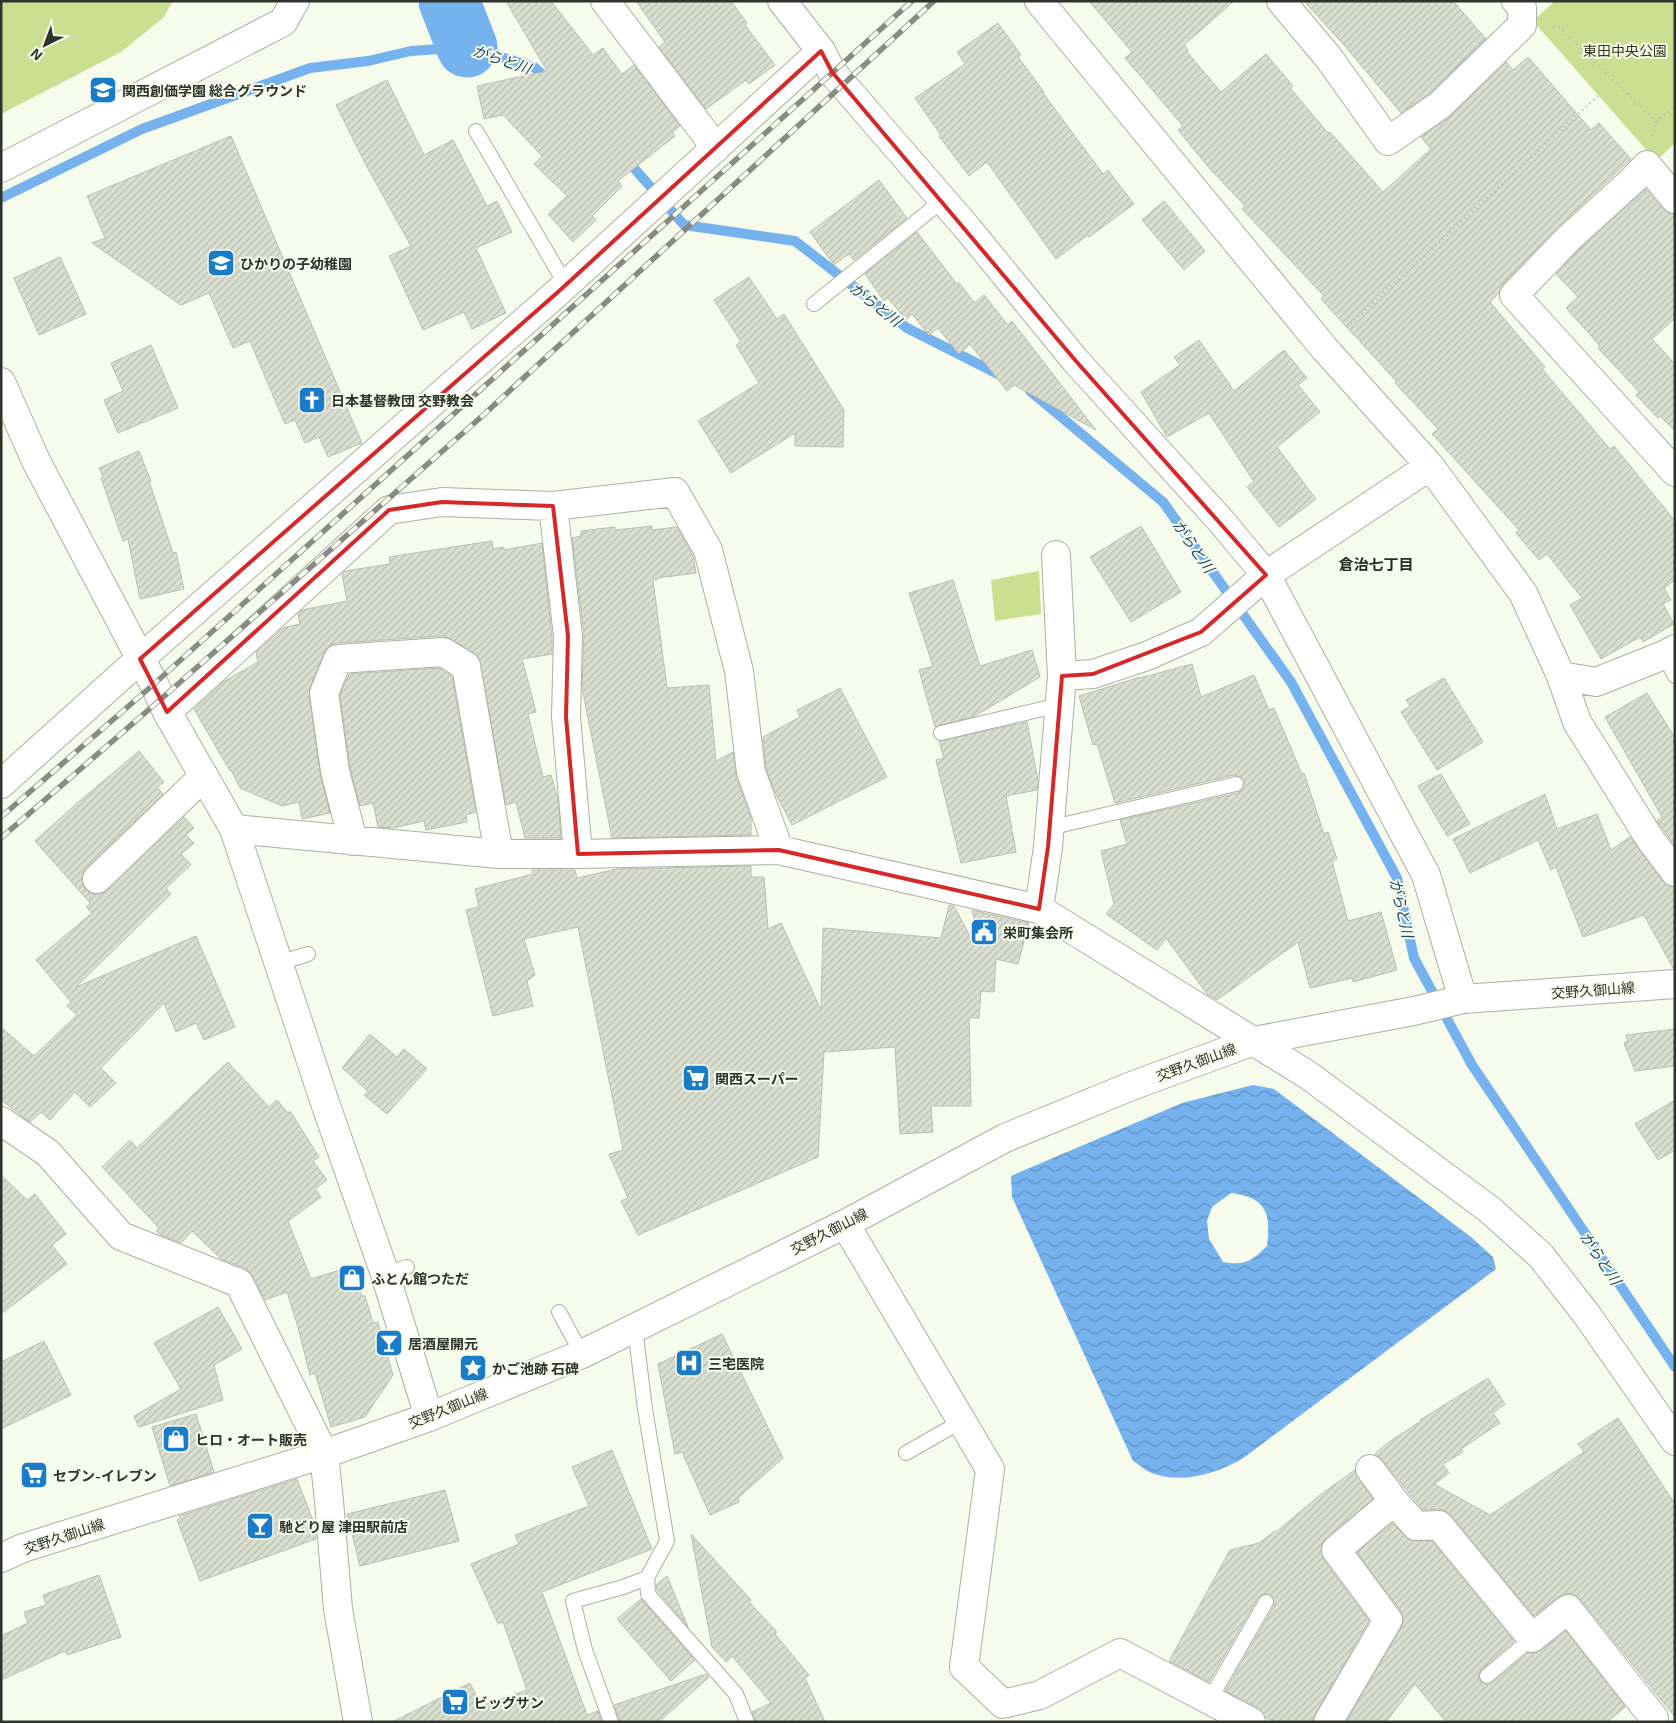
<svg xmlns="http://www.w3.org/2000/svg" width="1676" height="1723" font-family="'Exo 2','Noto Sans JP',sans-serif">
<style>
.green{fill:#cbdf92}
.water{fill:url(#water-waves);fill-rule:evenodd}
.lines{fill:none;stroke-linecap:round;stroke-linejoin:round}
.stream{stroke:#76b3ee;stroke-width:10}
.river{stroke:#76b3ee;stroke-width:61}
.building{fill:url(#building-hatch);stroke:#bbbfb1}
.service-casing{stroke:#acb0a2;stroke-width:16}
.minor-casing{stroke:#acb0a2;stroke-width:30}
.tertiary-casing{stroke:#acb0a2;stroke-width:30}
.secondary-casing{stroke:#acb0a2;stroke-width:30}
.path{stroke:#babeb1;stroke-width:3;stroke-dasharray:1 4;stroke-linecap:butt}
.service{stroke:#fff;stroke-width:14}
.minor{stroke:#fff;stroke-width:28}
.tertiary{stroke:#fff;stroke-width:28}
.secondary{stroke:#fff;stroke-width:28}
.rail-casing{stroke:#888b81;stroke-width:5.5}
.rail{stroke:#f6fbeb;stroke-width:4;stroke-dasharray:11;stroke-linecap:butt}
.marked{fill:none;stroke:#d62828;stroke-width:4;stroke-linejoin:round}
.labels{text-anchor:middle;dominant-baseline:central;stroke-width:4;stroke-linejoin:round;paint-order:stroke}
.park-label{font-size:14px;fill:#303816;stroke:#f6fbeb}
.poi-label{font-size:14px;font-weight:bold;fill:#30322c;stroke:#f6fbeb;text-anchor:start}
.street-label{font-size:14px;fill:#30322c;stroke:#f6fbeb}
.water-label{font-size:15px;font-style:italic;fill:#1c486e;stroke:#f6fbeb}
.neighbourhood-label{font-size:15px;font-weight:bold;fill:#292c21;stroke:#f6fbeb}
</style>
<defs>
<pattern id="water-waves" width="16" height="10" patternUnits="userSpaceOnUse" patternTransform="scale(1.25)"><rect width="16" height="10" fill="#76b3ee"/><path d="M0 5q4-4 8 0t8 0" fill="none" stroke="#6192c1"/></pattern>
<pattern id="building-hatch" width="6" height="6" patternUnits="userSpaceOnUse" patternTransform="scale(1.25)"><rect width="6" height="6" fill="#dbdfd0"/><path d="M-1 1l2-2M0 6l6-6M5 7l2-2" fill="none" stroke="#bcc0b3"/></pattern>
</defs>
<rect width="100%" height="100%" fill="#f6fbeb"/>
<path class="green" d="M1 1H173L163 18 121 52 1 114Z
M1555 1H1675V143L1656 161 1533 21Z
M1039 571 1041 614 995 621 991 580Z"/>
<path class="water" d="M1253 1085 1274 1089 1471 1237 1493 1257 1496 1269 1242 1459C1215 1474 1180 1485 1149 1472 1144 1469 1138 1464 1133 1461L1012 1197 1011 1176 1182 1103ZM1231 1193C1267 1198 1271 1213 1267 1246 1252 1261 1245 1266 1223 1262L1209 1239 1207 1221 1212 1207Z"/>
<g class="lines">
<path class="stream" d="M626 159 684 225 795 241 907 328 1002 376
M1 198 142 129 310 68 368 61 411 51 467 47 534 67 549 81
M1030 391 1163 502 1291 682 1397 878 1414 958 1472 1065 1675 1367"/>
<path class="river" d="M449 1 467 47"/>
</g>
<path class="building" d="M506 1H551L593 55 603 48 622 74 634 65 680 126 672 132 675 136 618 181 622 186 592 216 596 220 573 242 548 214 567 196 534 164 542 156 503 115 484 119 477 86 547 71Z
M636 1H731L747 23 745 25 775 65 749 84 746 80 706 109 659 47 665 42Z
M1089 1H1234L1184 45 1188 50 1187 52 1221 92 1266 54 1293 86 1290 88 1328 133 1330 132 1383 192 1431 149 1421 137 1451 116 1506 62 1513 70 1528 57 1591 130 1599 123 1631 159 1558 227 1503 284 1499 293 1490 302 1545 367 1542 369 1610 449 1614 446 1675 521V580L1664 588 1671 600 1663 604 1674 624 1643 642 1640 637 1601 659 1570 605 1582 598 1547 554 1539 560 1516 533 1519 530 1432 434 1438 429 1395 383 1397 382 1321 299 1324 296 1242 209 1245 206 1210 169 1178 130 1183 126 1125 58 1132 52Z
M1304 1H1453L1486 39 1430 93 1401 113 1344 45Z
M998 23 1021 55 1018 57 1044 92 1043 93 1103 174 1108 170 1134 204 1089 237 1088 235 1056 259 987 162 969 176 939 136 941 135 915 98 965 64 957 52Z
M387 80 424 155 453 140 487 206 497 201 512 232 476 248 506 313 472 329 464 312 423 330 389 256 411 246 366 165 336 105Z
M231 136 362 443 328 457 319 437 305 443 295 420 285 424 250 341 233 348 209 293 181 305 92 243 105 238 87 196Z
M879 180 907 218 854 260 849 254 834 265 810 232Z
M1646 189 1663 209 1669 213 1675 214V318L1652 339 1675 364V431L1660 416 1658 418 1636 395 1639 392 1598 348 1600 346 1566 308 1578 297 1556 274 1580 249Z
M1164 201 1205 251 1184 270 1142 220Z
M917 232 957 284 959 283 975 303 984 295 1008 325 1012 321 1096 430 1014 385 1007 391 970 344 959 354 938 328 929 335 912 314 906 320 888 298 884 301 865 274Z
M60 257 86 314 39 335 14 278Z
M749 277 777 319 784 314 844 410 843 447 795 446V433L731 473 698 421 759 383 736 345 741 342 714 300Z
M1199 340 1234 391 1284 350 1307 378 1298 385 1320 412 1277 447 1316 499 1279 527 1247 487 1254 482 1209 413 1167 437 1141 392 1180 365 1174 357Z
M151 345 178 408 118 433 104 400 123 391 111 363Z
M139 451 151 481H149L173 553 176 552 184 589 140 599 128 539 123 541 101 478 103 477 99 468Z
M652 526V530L677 527 693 556 696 573 657 578 658 579 653 580 667 688 709 685 716 761 733 752 736 777 751 818V835L612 838 582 688 584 634 572 538 581 536V531L615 527V530Z
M1141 526 1181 592 1131 622 1090 557Z
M492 541 493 549 504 547V550L542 543 552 637V654L522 659 536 712 528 714 543 777 551 775 558 799 561 838H525L516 802 506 805 479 658 474 653 451 639 443 636 337 643 329 646 324 653 310 687 309 695 320 773 330 813 302 819 299 802 282 806 240 788 231 770 230 771 194 709 223 682 258 662 256 652 283 628 300 624 298 614 302 610 347 601 342 574 345 571 390 564 389 557Z
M953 580 980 666 1032 650 1040 677 975 716 935 727 919 670 933 666 909 593Z
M1192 664 1201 697 1254 675 1269 710 1274 708 1302 774 1304 773 1324 834 1328 832 1337 859 1332 861 1348 921 1381 912 1397 970 1353 982 1352 978 1310 988 1298 942 1217 1000 1207 994 1166 938 1157 950 1106 914 1114 904 1101 851 1127 844 1120 820 1238 793 1242 790 1245 782 1242 778 1234 775 1115 803 1097 744 1093 745 1079 696 1140 677V678Z
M439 668 452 676 476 812 466 815 467 822 426 830 424 821 393 828 378 827 373 803 360 806 350 768 340 695 349 674Z
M1444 678 1483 742 1437 770 1401 712 1410 706 1406 700Z
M840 688 887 777 792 825 775 792 766 768 763 737 800 717 797 710Z
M1647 693 1675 738V846L1657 821 1662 817 1605 717Z
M1027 722 1038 780 1037 790 1006 796 1016 852 961 863 936 760 944 758 939 741Z
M139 751 164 782 157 787 163 794 86 868 82 875V883L86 890 93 894H100L107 891 184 817 194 828 186 835 194 843 181 854 191 865 166 888 171 894 76 987 196 936 235 1027 204 1040 196 1023 176 1032 164 1003 101 1068 116 1083 90 1107 75 1092 50 1120 41 1112 30 1122 1 1100V1027L34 1056 77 1015 67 1006 71 1002 36 960 92 913 86 907 90 903 35 841 76 804Z
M1441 774 1470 824 1447 836 1418 786Z
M1545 794 1557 829 1597 814 1611 850 1630 837 1663 881 1669 886 1675 887V969L1673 968 1644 915 1583 937 1556 867 1551 870 1538 840 1470 873 1453 839Z
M751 866V877H764L768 929 781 923 821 1010 823 928 941 938 949 905 954 906 972 940 979 937 972 910 1029 923 1018 964 996 959 994 992 981 991 979 1018H969L971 1106H931L933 1132 900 1134 895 1047 824 1052 818 1157 638 1235 621 1201 628 1198 609 1154 623 1150 578 927 524 939 535 975 527 981 533 1006 493 1016 466 910 479 907 475 889 533 874 532 870H575L577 878 617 869Z
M1675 1029V1066L1635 1071 1624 1043 1628 1041 1626 1035Z
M370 1034 397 1057 404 1049 427 1069 387 1114 364 1095 368 1091 342 1068Z
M228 1062 269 1107 277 1100 288 1113 290 1111 319 1157 313 1161 327 1180 315 1189 321 1197 288 1221 311 1279 353 1266 362 1296H365L373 1323 378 1322 393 1375 365 1417 331 1427 315 1373 310 1375 298 1327 287 1292 265 1300 253 1276 245 1268 221 1259 192 1231 181 1243 161 1235 156 1231 159 1228 102 1167 130 1140 137 1148Z
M1675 1100V1150L1658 1160 1635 1124Z
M1 1175 27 1200 35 1194 66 1234 52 1245 67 1264 1 1314Z
M218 1307 242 1349 214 1365 223 1400 139 1427 134 1416 181 1389 154 1343Z
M722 1334 783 1458 738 1498 739 1502 710 1515 682 1452 675 1454 658 1364Z
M44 1341 71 1395 1 1429V1362Z
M1488 1378 1505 1404 1493 1413 1500 1423 1461 1449 1463 1452 1443 1464 1449 1473 1434 1484 1490 1515 1584 1452 1578 1444 1618 1418 1675 1504V1717L1580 1599 1573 1594H1565L1558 1597 1534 1616 1451 1515 1446 1511 1439 1509 1423 1510 1382 1460 1375 1454 1386 1444 1421 1421 1420 1420Z
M196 1414 214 1472 170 1486 152 1427Z
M612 1450 652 1549 542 1592 587 1715 598 1711 602 1722H392L470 1683 481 1706 527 1690 503 1622 498 1624 471 1564 519 1544 515 1535 589 1506 572 1467Z
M1355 1470 1358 1478 1373 1499 1326 1538 1322 1544 1321 1552 1323 1559 1369 1621 1315 1714 1312 1722H1275L1265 1717 1258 1708 1225 1691 1274 1606V1598L1270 1594H1262L1258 1598 1209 1682 1169 1661 1230 1550 1259 1543 1275 1531 1276 1532 1320 1495Z
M297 1479 316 1528V1539L200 1581 177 1520 180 1519 179 1516Z
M445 1490 459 1541 360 1566 347 1514Z
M1392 1523 1410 1540 1432 1541 1514 1641 1481 1670 1478 1677 1481 1682 1488 1685 1492 1683 1528 1653H1535L1541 1650 1566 1631 1625 1707 1607 1722H1446L1415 1684 1386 1722H1346L1401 1628 1404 1620 1401 1611 1357 1552Z
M691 1534 751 1600 749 1602 777 1632 775 1634 809 1675 805 1678 825 1722H756L752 1712 771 1703 732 1656 726 1662 712 1647Z
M99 1575 121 1637 67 1655 65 1651 1 1680V1636L28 1623 24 1612 46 1605 43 1595Z
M667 1576 688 1627 657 1590 656 1585Z
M641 1599 695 1660 671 1681 617 1619Z
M706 1674 709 1677 659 1722H620L614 1705Z"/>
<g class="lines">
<g class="service-casing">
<path id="service" d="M476 131 566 285
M814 304 943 200
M1664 655 1675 676
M941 733 1059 705
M1049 828 1236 784
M279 963 308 954
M385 1274 407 1267
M559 1312 582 1354
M635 1328 645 1409 667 1541 647 1578 648 1594 736 1694 747 1722
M906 1453 962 1421
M1487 1676 1532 1638
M1210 1699 1266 1602
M611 1722 585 1650 573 1601 623 1587 647 1578"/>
</g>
<g class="minor-casing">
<path id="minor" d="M605 1 716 148
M1039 1 1324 348 1430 466
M1281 1 1328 57 1388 141 1440 105 1522 25V8L1516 1
M1 168 283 22 295 1
M1675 199 1647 165 1634 179 1569 238 1514 295 1675 472
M553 506 675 492 708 550 739 671 751 772 779 850
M1062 676 1093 674 1147 656 1201 632 1266 575 1430 466 1523 593 1561 676 1596 682 1664 655 1675 649
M1561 676 1577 722 1650 839 1675 872
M167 712 389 510 442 502 553 506 568 636 566 717 578 854
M1 784 140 659 558 292 821 51
M234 829 499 854H578L779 850 1039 909 1308 1075 1490 1210 1541 1256 1587 1315 1675 1441
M353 841 335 771 324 693 338 659 443 652 466 666 499 854
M97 879 204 776
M1039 909 1048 847 1062 676 1056 555
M1 1121 48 1153 121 1236 239 1283 324 1454 329 1501 338 1609 358 1722
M845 1224 990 1469 964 1667 1003 1704 1040 1695 1120 1653 1251 1722
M1370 1469 1394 1501 1416 1526 1439 1525 1532 1638 1568 1609 1654 1718
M1328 1722 1388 1620 1336 1550 1394 1501"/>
</g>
<g class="tertiary-casing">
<path id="tertiary" d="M782 1 821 51 832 72 968 229 1075 360 1221 521 1266 575 1426 875 1463 999
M1 382 36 461 154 684 167 712 234 829 324 1100 385 1274 429 1417"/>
</g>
<g class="secondary-casing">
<path id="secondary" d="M1 1558 23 1548 324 1454 429 1417 582 1354 845 1224 1005 1138 1134 1085 1254 1041 1414 1011 1463 999 1675 984"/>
</g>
<path class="path" d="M1554 26 1559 27 1656 122
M1653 136 1656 122 1675 106
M1347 327 1599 95"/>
<use href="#service" class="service"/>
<use href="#minor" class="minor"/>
<use href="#tertiary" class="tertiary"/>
<use href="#secondary" class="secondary"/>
<g class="rail-casing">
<path id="rail" d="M1 817 154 684 912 1
M1 838 161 699 480 418 934 1"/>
</g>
<use href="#rail" class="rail"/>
</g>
<path class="marked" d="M821 51 832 72 1075 360 1266 575 1201 632 1093 674 1062 676 1048 847 1039 909 779 850 578 854 566 717 568 636 553 506 442 502 389 510 167 712 140 659 558 292Z"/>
<defs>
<g id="school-square" transform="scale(1.4375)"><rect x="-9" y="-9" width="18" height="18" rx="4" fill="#1a7cc8" stroke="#f6fbeb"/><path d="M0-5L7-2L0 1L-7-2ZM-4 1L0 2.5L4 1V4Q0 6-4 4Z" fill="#fff"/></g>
<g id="church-square" transform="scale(1.4375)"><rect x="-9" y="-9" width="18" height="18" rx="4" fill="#1a7cc8" stroke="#f6fbeb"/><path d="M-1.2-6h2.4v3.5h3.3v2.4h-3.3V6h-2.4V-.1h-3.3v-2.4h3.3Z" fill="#fff"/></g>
<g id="civic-square" transform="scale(1.4375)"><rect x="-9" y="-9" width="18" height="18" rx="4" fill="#1a7cc8" stroke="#f6fbeb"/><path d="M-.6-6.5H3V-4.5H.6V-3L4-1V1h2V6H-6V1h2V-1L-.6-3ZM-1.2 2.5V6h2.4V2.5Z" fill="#fff"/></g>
<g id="supermarket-square" transform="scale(1.4375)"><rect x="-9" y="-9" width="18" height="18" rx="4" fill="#1a7cc8" stroke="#f6fbeb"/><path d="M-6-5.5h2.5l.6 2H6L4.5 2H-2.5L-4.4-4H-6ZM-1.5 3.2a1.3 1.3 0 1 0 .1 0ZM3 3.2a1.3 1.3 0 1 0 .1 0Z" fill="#fff"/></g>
<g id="shop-square" transform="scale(1.4375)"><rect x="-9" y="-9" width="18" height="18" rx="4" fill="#1a7cc8" stroke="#f6fbeb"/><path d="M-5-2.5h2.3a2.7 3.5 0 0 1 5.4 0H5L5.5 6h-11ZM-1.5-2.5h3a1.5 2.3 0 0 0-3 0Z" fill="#fff"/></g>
<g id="bar-square" transform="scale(1.4375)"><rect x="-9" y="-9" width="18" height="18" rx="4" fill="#1a7cc8" stroke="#f6fbeb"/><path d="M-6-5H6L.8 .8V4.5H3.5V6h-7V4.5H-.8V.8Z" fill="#fff"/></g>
<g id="hospital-square" transform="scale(1.4375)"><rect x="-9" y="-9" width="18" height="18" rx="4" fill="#1a7cc8" stroke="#f6fbeb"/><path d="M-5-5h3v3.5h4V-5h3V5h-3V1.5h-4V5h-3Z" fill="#fff"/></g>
<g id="sight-square" transform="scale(1.4375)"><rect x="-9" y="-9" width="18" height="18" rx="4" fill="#1a7cc8" stroke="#f6fbeb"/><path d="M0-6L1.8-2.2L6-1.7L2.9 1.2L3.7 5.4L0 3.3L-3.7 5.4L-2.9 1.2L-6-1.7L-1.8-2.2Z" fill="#fff"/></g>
</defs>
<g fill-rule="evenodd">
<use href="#school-square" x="103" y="90"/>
<use href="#school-square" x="221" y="263"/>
<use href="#church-square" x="312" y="400"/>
<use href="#civic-square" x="984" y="932"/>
<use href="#supermarket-square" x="696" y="1078"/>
<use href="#shop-square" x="352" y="1278"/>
<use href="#bar-square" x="389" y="1343"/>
<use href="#hospital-square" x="689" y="1363"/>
<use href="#sight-square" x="473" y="1368"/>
<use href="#shop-square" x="176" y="1439"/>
<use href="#supermarket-square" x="34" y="1475"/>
<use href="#bar-square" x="260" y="1526"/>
<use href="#supermarket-square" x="455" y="1702"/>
</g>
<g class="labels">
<g class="park-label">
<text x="1625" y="50">東田中央公園</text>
</g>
<g class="poi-label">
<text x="122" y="90">関西創価学園 総合グラウンド</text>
<text x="240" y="263">ひかりの子幼稚園</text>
<text x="331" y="400">日本基督教団 交野教会</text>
<text x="1003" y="932">栄町集会所</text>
<text x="715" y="1078">関西スーパー</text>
<text x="371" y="1278">ふとん館つただ</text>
<text x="408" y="1343">居酒屋開元</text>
<text x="708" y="1363">三宅医院</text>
<text x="492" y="1368">かご池跡 石碑</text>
<text x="195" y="1439">ヒロ・オート販売</text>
<text x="53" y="1475">セブン-イレブン</text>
<text x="279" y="1526">馳どり屋 津田駅前店</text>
<text x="474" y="1702">ビッグサン</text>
</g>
<g class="street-label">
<text transform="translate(1593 990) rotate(-4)">交野久御山線</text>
<text transform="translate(1196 1062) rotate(-20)">交野久御山線</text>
<text transform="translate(829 1231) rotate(-27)">交野久御山線</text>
<text transform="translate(448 1408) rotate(-22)">交野久御山線</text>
<text transform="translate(64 1536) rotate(-18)">交野久御山線</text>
</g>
<g class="water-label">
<text transform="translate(502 59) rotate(19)">がらと川</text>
<text transform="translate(876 304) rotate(38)">がらと川</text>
<text transform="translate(1194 546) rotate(55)">がらと川</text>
<text transform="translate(1402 908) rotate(77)">がらと川</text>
<text transform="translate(1601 1258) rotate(56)">がらと川</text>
</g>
<g class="neighbourhood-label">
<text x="1376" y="564">倉治七丁目</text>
</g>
</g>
<rect width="1676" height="1723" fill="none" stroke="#30322c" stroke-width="5"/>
<g transform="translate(45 45) rotate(222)" stroke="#f6fbeb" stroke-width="4" paint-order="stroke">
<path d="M0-4L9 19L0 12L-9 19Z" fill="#30322c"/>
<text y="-8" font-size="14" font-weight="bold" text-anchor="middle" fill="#30322c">N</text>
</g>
</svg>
